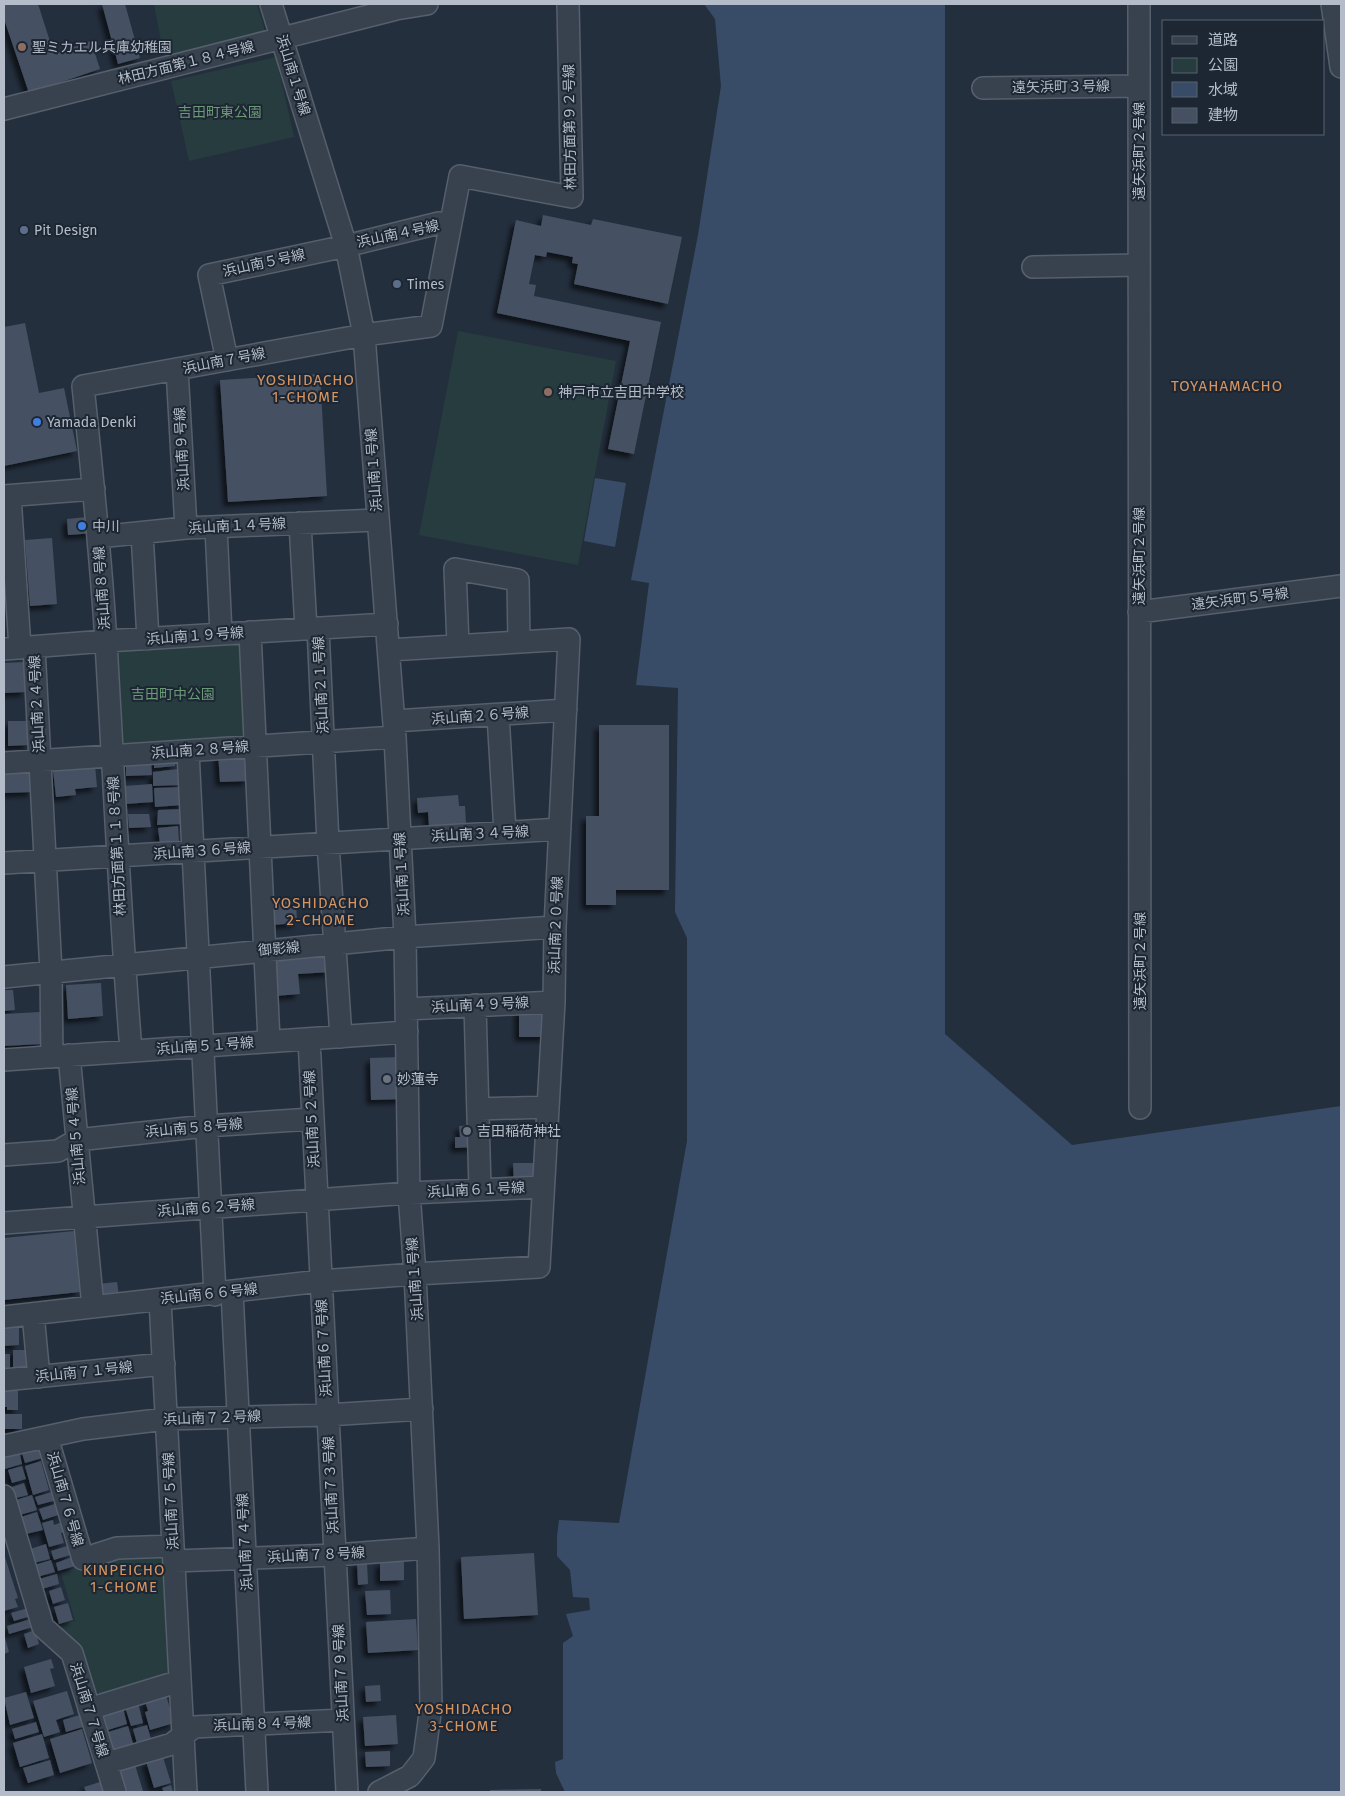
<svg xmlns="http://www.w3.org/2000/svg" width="1345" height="1796" font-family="'Fira Sans','Noto Sans JP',sans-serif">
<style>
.green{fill:#263c3f}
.water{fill:#394c67}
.building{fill:#455162;filter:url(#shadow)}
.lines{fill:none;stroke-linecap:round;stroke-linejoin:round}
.minor-casing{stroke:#565f6c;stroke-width:24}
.minor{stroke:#38414e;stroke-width:21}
.education-dot{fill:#8d6e63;stroke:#1d2633;stroke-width:2}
.service-dot{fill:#5c6f8a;stroke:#1d2633;stroke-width:2}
.shop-dot{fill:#3f7fe0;stroke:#1d2633;stroke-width:2}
.worship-dot{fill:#6b7280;stroke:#1d2633;stroke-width:2}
.labels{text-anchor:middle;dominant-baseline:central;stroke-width:4;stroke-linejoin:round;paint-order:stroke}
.poi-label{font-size:14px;fill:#b4bcc9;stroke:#1d2633;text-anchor:start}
.street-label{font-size:14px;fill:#b4bcc9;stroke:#1d2633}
.park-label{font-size:14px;fill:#6b9a76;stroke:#1d2633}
.neighbourhood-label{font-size:15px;letter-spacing:1px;fill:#d59563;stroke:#1d2633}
</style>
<defs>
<filter id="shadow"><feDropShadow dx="-4.5" dy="4.5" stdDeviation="2.5" flood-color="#0009"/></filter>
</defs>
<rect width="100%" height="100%" fill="#242f3e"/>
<path class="green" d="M154 4H257L265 31 164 57Z
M276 57 294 137 189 161 171 81Z
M458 331 616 361 578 565 419 535Z
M250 638 251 739 119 749 111 649Z
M117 1553 167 1556 172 1669 167 1677 104 1696 95 1691 81 1647 63 1632 60 1624 75 1621 61 1573Z"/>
<path class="water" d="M704 4H945V1034L1072 1145 1341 1106V1792H565L556 1773 555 1762 563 1759V1643L573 1636 566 1614 590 1610 589 1598 573 1597 570 1570 557 1556V1537L559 1520 619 1523 687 1141V938L675 912 678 688 636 685 649 583 631 580 698 235 721 86 715 19Z
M595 478 626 483 615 547 584 541Z"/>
<path class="building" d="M4 4H38L54 54 91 41 100 69 29 93 4 19Z
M102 4H125L140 58 118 64Z
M543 215 591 225 593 219 682 237 668 304 574 284 578 264 572 263 573 257 547 252 546 257 535 255 529 284 536 285 534 296 661 322 634 454 608 449 630 341 497 313 516 220 541 226Z
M25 323 39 393 64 388 77 451 4 466V327Z
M320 374 327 496 228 502 220 380Z
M96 516 95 533 68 535 67 519Z
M52 538 57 604 30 606 25 540Z
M25 662 26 692 4 693V663Z
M8 721H28L29 745 8 746Z
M599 725H669V890H616V905H586V816H599Z
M247 751 248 781 220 782 218 753Z
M176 758 175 766 154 768V759Z
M151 761 152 775 126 776V762Z
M95 765 97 787 75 789 76 795 56 797 53 770Z
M178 769 179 785 153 786V772Z
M27 770V773H33V792L4 793V771Z
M152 784 153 802 125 804 124 786Z
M183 787V805L155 807 154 788Z
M458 795 459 806H465L466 824 429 827 428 812 418 813 417 798Z
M182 809 184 824 157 825 158 810Z
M128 814H149L151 827 129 828Z
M178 826 179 842 160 844 158 828Z
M296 900 297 923 273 925 271 901Z
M329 952 331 972 298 974 300 994 275 996 272 956Z
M101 983 103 1016 68 1019 66 985Z
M4 990H13L15 1010 4 1011Z
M547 1008V1037H519V1009Z
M40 1012 42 1044 4 1046V1014Z
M402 1057 404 1099 371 1100 370 1058Z
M474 1125 475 1147 455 1148V1137H460L459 1126Z
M513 1163H536V1184L514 1185Z
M74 1231 80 1292 4 1300V1238Z
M117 1282 119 1296 98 1298 97 1284Z
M19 1327V1345L4 1346V1328Z
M13 1350H30V1364H27V1369H13Z
M4 1354H10V1372H4Z
M4 1388H18V1410H7V1407H4Z
M4 1414H22V1429H4Z
M43 1449 46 1457 25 1463 21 1450Z
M19 1450 22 1464 5 1469 4 1458 8 1457 7 1454Z
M41 1461 49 1490 33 1495 25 1466Z
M22 1466 26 1479 12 1483 8 1470Z
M24 1483 28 1495 16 1498 12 1487Z
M55 1491 57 1500 38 1505 35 1497Z
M32 1495 37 1510 20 1515 16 1500Z
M58 1503 61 1514 43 1520 39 1509Z
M37 1512 43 1530 26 1534 21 1517Z
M53 1520 54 1525 62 1522 65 1532 61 1533 64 1543 49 1547 42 1523Z
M46 1544 50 1559 34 1563 30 1549Z
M67 1546 70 1555 54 1560 51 1551Z
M534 1553 538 1615 464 1619 461 1557Z
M4 1554 18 1598 15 1599 18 1607 4 1611Z
M72 1557 75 1566 58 1571 56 1563Z
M51 1560 55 1572 37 1577 34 1565Z
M404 1561V1580L380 1581V1562Z
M357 1562H367L368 1584 358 1585Z
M57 1574 59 1584 42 1589 39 1579Z
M61 1587 65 1600 53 1604 49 1591Z
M390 1590 391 1614 367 1615 365 1591Z
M68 1603 73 1620 59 1624 54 1607Z
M28 1608 31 1616 14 1621 11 1613Z
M31 1619 33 1627 9 1634 7 1626Z
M416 1619 418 1650 368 1653 366 1622Z
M35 1630 39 1644 28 1648 24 1634Z
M4 1635 9 1652 4 1654Z
M51 1659 54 1668 50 1669 55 1686 31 1693 24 1667Z
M380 1685 381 1701 366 1702 365 1686Z
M67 1691 74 1714 56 1720 60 1732 44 1737 33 1701Z
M26 1692 34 1718 10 1725 4 1698Z
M166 1695 174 1723 150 1730 145 1712 148 1711 145 1701Z
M138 1703 143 1723 131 1726 125 1707Z
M123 1708 127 1724 108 1730 103 1714Z
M83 1714 86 1726 66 1732 63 1720Z
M396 1715 398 1744 365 1746 363 1717Z
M36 1722 39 1732 15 1739 12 1729Z
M147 1725 152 1743 138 1747 133 1729Z
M128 1726 134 1747 114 1752 108 1732Z
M82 1729 92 1763 60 1773 50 1739Z
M42 1734 49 1758 20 1767 13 1743Z
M390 1751V1766L366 1767 365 1752Z
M163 1757 171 1783 154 1788 146 1761Z
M50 1760 54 1775 28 1783 23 1768Z
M135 1765 143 1791 126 1792 119 1769Z
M100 1782 104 1792H86L84 1787Z
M171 1785 173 1792H164L162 1788Z
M541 1789V1792H490V1790Z"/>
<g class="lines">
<g class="minor-casing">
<path id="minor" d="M271 4 346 246 364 335 395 737 405 937 409 1193 415 1274 428 1548 431 1706 424 1758 410 1776 379 1792
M1139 4 1140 1108
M1332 4 1341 67
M983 88 1139 86
M4 109 396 9 427 4
M1033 267 1139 265
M227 360 209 275 346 246 439 223 450 224
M177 369 186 528
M4 496 94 489
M10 496 20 648
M300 523 306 629
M216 527 221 634
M142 533 148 639
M98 537 186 528 377 520
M1139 612 1341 586
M318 628 328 843 341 1037
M250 632 269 1041
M458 645 455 569 518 580 519 642
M34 647 51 972 52 1057
M4 649 106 641 387 624
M498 715 505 832
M394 721 566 710
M188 751 215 1295
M4 763 395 737
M4 863 560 829
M4 977 405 937 555 927
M475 1005 480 1189
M406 1009 554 1002
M309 1039 347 1792
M131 1051C120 915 114 779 106 643 101 557 92 471 83 386L364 335 431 326 460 176 572 197 568 4
M69 1055 93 1307
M4 1060 407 1032
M478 1109 548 1107
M4 1155 58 1151 77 1140 206 1126 312 1119
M4 1223 409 1193 543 1187
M232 1292 257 1792
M160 1300 186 1792
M33 1314 39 1377
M4 1317 321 1281 415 1274 539 1267 554 1002 555 927 569 639 389 650
M4 1380 164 1364
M47 1437 83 1559 117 1548 173 1546
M4 1446 83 1429 166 1419 327 1415 422 1409
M4 1496 43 1627 72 1653 115 1792
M174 1561 335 1555 428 1548
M89 1709 180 1681
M107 1766 114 1761 172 1744 194 1727 343 1720"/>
</g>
<use href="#minor" class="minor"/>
</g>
<g class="education-dot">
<circle cx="22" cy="47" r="5"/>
<circle cx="548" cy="392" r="5"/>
</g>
<g class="service-dot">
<circle cx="24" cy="230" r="5"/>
<circle cx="397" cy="284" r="5"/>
</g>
<g class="shop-dot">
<circle cx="37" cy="422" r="5"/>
<circle cx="82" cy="526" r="5"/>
</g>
<g class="worship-dot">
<circle cx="387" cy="1079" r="5"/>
<circle cx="467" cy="1131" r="5"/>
</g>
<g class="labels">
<g class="poi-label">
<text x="32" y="47">聖ミカエル兵庫幼稚園</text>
<text x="34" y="230">Pit Design</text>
<text x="407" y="284">Times</text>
<text x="558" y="392">神戸市立吉田中学校</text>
<text x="47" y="422">Yamada Denki</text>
<text x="92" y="526">中川</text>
<text x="397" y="1079">妙蓮寺</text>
<text x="477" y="1131">吉田稲荷神社</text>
</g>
<g class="street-label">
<text transform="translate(186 63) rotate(-14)">林田方面第１８４号線</text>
<text transform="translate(293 75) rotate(73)">浜山南１号線</text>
<text transform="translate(1061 87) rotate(-1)">遠矢浜町３号線</text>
<text transform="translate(570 127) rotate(-91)">林田方面第９２号線</text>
<text transform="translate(1139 151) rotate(-90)">遠矢浜町２号線</text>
<text transform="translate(398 234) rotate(-12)">浜山南４号線</text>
<text transform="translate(264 263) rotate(-12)">浜山南５号線</text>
<text transform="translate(224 361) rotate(-11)">浜山南７号線</text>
<text transform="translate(182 449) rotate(-93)">浜山南９号線</text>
<text transform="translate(374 470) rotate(-94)">浜山南１号線</text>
<text transform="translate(237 526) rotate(-3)">浜山南１４号線</text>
<text transform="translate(1139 556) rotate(-90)">遠矢浜町２号線</text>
<text transform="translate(102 588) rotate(-94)">浜山南８号線</text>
<text transform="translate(1240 599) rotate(-7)">遠矢浜町５号線</text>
<text transform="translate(195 636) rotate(-4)">浜山南１９号線</text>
<text transform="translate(321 685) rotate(-93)">浜山南２１号線</text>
<text transform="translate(37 704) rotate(-93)">浜山南２４号線</text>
<text transform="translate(480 716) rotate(-4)">浜山南２６号線</text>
<text transform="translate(200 750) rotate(-4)">浜山南２８号線</text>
<text transform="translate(480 834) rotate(-3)">浜山南３４号線</text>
<text transform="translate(117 846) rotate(-93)">林田方面第１１８号線</text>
<text transform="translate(202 851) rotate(-4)">浜山南３６号線</text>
<text transform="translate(402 874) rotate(-93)">浜山南１号線</text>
<text transform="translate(556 925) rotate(-88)">浜山南２０号線</text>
<text transform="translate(279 949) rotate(-5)">御影線</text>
<text transform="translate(1140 961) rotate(-90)">遠矢浜町２号線</text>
<text transform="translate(480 1005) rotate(-3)">浜山南４９号線</text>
<text transform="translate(205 1046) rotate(-4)">浜山南５１号線</text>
<text transform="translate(312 1119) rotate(-93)">浜山南５２号線</text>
<text transform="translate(194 1128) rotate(-5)">浜山南５８号線</text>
<text transform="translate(76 1136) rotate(-95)">浜山南５４号線</text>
<text transform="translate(476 1190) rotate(-3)">浜山南６１号線</text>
<text transform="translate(206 1208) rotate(-4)">浜山南６２号線</text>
<text transform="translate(415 1279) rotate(-94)">浜山南１号線</text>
<text transform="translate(209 1294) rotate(-6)">浜山南６６号線</text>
<text transform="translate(324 1348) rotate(-93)">浜山南６７号線</text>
<text transform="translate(84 1372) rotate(-6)">浜山南７１号線</text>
<text transform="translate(212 1418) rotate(-2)">浜山南７２号線</text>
<text transform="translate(331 1485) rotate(-93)">浜山南７３号線</text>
<text transform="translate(65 1499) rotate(74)">浜山南７６号線</text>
<text transform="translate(171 1501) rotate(-93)">浜山南７５号線</text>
<text transform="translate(245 1542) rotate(-93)">浜山南７４号線</text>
<text transform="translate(316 1555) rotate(-3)">浜山南７８号線</text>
<text transform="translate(341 1673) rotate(-93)">浜山南７９号線</text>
<text transform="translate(89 1710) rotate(73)">浜山南７７号線</text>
<text transform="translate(262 1724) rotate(-2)">浜山南８４号線</text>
</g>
<g class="park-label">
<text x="220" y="112">吉田町東公園</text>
<text x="173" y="694">吉田町中公園</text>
</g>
<g class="neighbourhood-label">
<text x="306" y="380">YOSHIDACHO<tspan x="306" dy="17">1-CHOME</tspan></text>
<text x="1227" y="386">TOYAHAMACHO</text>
<text x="321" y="903">YOSHIDACHO<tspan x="321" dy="17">2-CHOME</tspan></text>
<text x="124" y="1570">KINPEICHO<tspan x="124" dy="17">1-CHOME</tspan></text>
<text x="464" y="1709">YOSHIDACHO<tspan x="464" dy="17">3-CHOME</tspan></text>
</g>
</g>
<rect width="1345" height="1796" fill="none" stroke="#b4bcc9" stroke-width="10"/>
<rect x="1162" y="20" width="162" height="115" fill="#1d2633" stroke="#59626f"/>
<rect x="1172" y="36" width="25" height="8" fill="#38414e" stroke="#59626f"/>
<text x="1208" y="45" font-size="15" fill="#b4bcc9">道路</text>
<rect x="1172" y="58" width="25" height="15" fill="#263c3f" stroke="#59626f"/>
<text x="1208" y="70" font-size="15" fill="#b4bcc9">公園</text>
<rect x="1172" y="82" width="25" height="15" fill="#394c67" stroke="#59626f"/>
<text x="1208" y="95" font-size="15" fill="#b4bcc9">水域</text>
<rect x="1172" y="108" width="25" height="15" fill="#455162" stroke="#59626f"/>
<text x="1208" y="120" font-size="15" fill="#b4bcc9">建物</text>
</svg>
